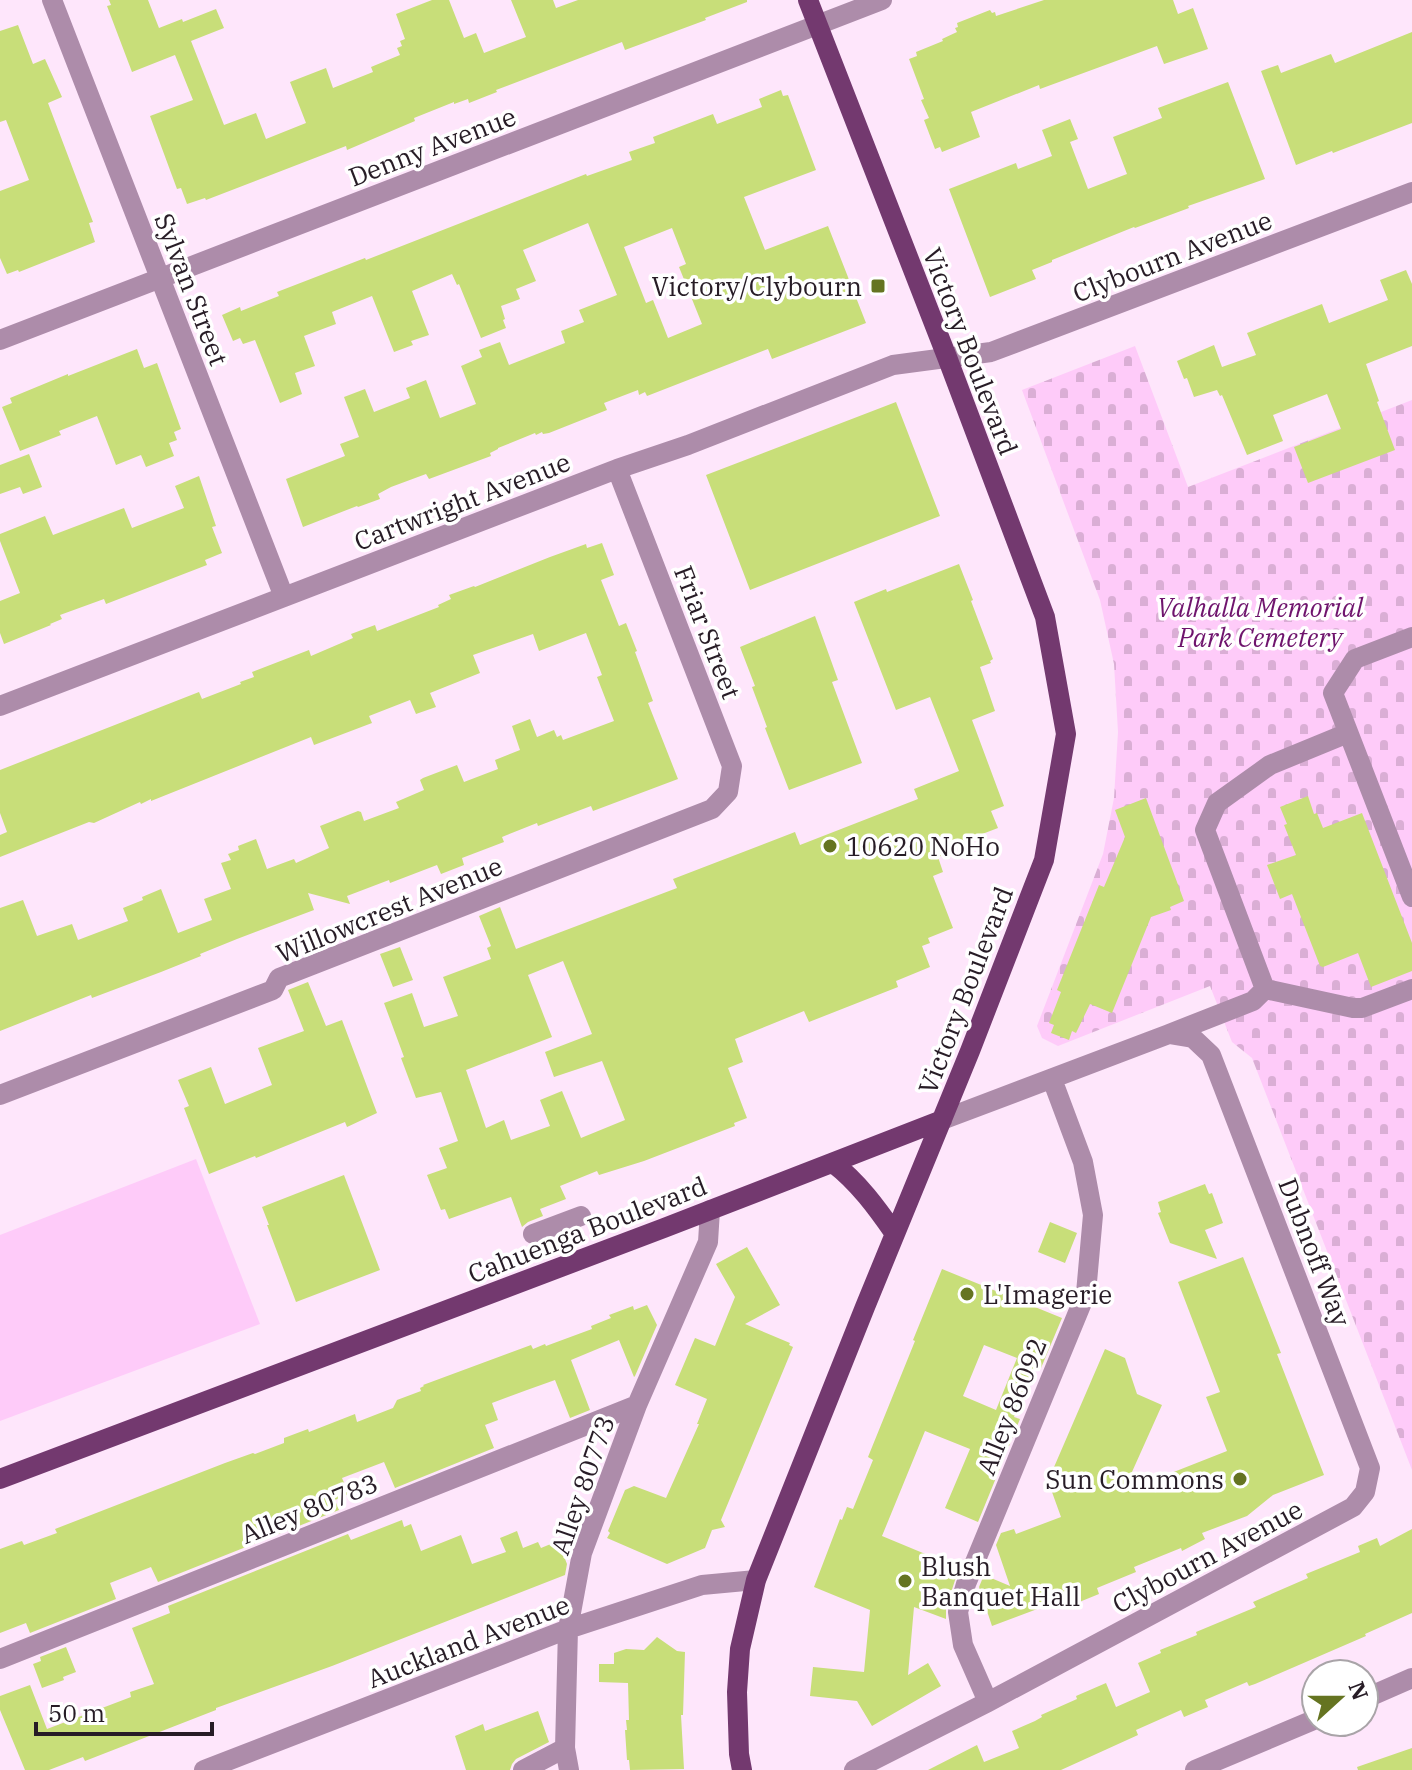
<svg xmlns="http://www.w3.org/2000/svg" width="1412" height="1770" font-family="'IBM Plex Serif',serif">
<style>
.grass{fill:#fecbf9}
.cemetery{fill:url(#cemetery-stones)}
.building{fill:#c8de79;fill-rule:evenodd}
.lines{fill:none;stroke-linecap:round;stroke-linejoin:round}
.minor{stroke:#ad8caa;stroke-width:20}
.major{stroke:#73396f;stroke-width:20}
.poi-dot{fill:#657421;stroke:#fff;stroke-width:3}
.labels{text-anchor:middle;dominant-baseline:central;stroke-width:7;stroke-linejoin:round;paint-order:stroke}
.street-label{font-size:26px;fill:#271c26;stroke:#fff}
.poi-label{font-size:26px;fill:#271c26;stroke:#fff;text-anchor:start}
.park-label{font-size:26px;font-style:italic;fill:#6f146d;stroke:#fff}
</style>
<defs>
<pattern id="cemetery-stones" width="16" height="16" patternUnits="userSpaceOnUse" patternTransform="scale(2)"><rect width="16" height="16" fill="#fecbf9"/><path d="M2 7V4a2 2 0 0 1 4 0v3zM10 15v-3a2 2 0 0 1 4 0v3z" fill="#daaed5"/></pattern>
</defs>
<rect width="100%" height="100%" fill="#fee6fb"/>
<path class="grass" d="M196 1159 260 1324 0 1421V1235Z"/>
<path class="cemetery" d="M1135 346 1188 487 1412 400V1470L1252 1058 1232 1042 1210 986 1058 1046 1042 1038 1037 1026 1103 854 1114 798 1118 732 1114 664 1100 600 1022 390Z"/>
<path class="building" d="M109 0H148L159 28 182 19 183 22 216 9 224 28 191 41 224 125 256 113 266 139 306 123 290 82 326 68 333 88 373 72 371 67 400 55 397 48 402 46 400 41 405 39 396 14 432 0H449L464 38 476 33 484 53 526 37 511 0H553L556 8 578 0H747V2L705 18 706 20 625 50 622 42 496 90 497 92 469 103 468 99 454 104V102L414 118 415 121 347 150 346 146 206 200 205 198 187 204 181 188 177 189 150 116 193 100 175 55 132 72 107 6 111 5Z
M1044 0H1173L1178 14 1193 8 1208 49 1164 64 1157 46 1040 89 1039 85 971 112 980 137 942 152 940 147 935 149 924 120 929 118 921 100 924 99 909 59 917 56 916 52 943 41 942 39 957 32 955 28 958 27 957 23 990 10 992 13 995 12 996 16Z
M18 25 33 64 45 59 62 97 48 103 93 222 89 223 95 242 19 272 18 270 7 274 0 258V191L29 180 6 120 0 122V31Z
M1412 32V123L1333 153 1332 151 1296 165 1261 71 1278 65 1281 73 1331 54 1335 63Z
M1228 82 1265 179 1188 206 1189 208 1135 228 1134 227 1052 260V262L1032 270 1036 279 990 297 949 189 1016 163 1018 169 1052 156 1042 130 1070 119 1078 139 1070 142 1088 189 1127 174 1113 137 1162 118 1158 108Z
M781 90 783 96 788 95 816 170 744 197 765 250 828 226 866 323 772 359 768 349 647 396 645 392 639 395 638 390 604 403 607 410 549 433 543 434 542 432 536 435 535 433 498 448V449L490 453 491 456 429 479 426 474 391 487 378 494 380 499 358 507 357 506 303 527 286 479 345 456 340 444 359 437 344 397 365 389 374 412 410 398 406 388 426 380 440 418 476 404 461 366 482 357 479 350 500 342 509 365 565 343 561 331 584 322 579 310 617 295 588 223 523 250 536 281 516 289 520 299 501 306 505 319 503 320 506 328 481 338 459 284 457 285 452 274 412 291 429 335 411 341 413 345 394 352 372 296 332 312 336 324 304 336 315 366 295 373 302 394 280 403 255 340 243 344 240 338 233 341 222 315 240 307 241 311 279 296 277 292 365 258 366 260 586 174 587 176 632 160 629 152 655 143 653 137 713 114 717 124 762 107 759 99ZM672 228 686 264 679 267 702 324 668 338 653 300 646 303 624 247Z
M1406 270 1412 284V346L1366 364 1379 401 1377 402 1395 450 1308 483 1294 447 1341 429 1327 394 1273 415 1283 441 1247 455 1222 395 1220 396 1217 390 1194 397 1187 378 1184 379 1177 361 1214 345 1222 367 1256 355 1247 333 1322 304 1329 323 1388 300 1380 280Z
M137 349 144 368 157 363 181 429 174 432 177 440 169 443 174 456 146 467 141 455 116 465 97 416 59 431 61 435 20 451 2 407 12 403 10 398 68 374V376Z
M896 402 940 516 750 590 706 475Z
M29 454 42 487 23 494 20 487 0 494V465Z
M199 476 216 526 212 527 222 553 205 560 207 565 106 604 104 599 60 615 62 619 50 624 51 625 4 644 0 633V601L20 593 0 541V534L45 516 53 535 124 508 132 528 184 508 175 486Z
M602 543 614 575 601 580 619 626 626 623 637 651 635 652 653 701 648 703 678 779 593 811 591 806 538 826 537 823 502 837 504 842 462 858 464 865 441 874 437 865 390 883 389 880 347 896 350 904 308 893 314 910 237 939 200 954 201 956 161 972 92 998 91 995 0 1031V908L23 900 37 936 72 924 78 940 128 921 123 908 143 900 142 897 161 889 178 933 212 920 204 899 231 889 221 863 231 860 228 854 239 850 238 846 256 839 267 869 294 859 296 863 329 848 320 826 358 811 361 812 364 821 399 808 396 802 424 790 420 780 423 778 457 765 464 782 498 769 495 760 520 750 512 726 530 719 537 737 554 730 557 737 561 735 563 740 614 721 597 677 602 675 586 633 539 651 533 634 473 655 480 673 430 693 436 707 416 714 410 700 369 716 372 723 314 745 311 737 151 801V799L141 804 140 802 94 823 89 822 0 857V835L7 832 0 813V770L199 692 202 699 241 684 240 682 254 677 252 672 309 650 311 656 353 638 351 634 375 625 377 631 439 607 438 605 451 599 449 595 474 586 475 587 550 557 586 544 587 548Z
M959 564 973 600 971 601 993 659 990 661 991 663 980 667 995 711 972 720 1004 806 991 811 998 828 948 847 950 853 938 857 943 872 933 876 953 928 928 938 930 943 922 946 930 967 896 981 898 987 809 1022 804 1011 735 1039 743 1062 728 1068 747 1118 734 1123 735 1126 644 1161 599 1175 597 1171 560 1186 566 1199 540 1209 543 1216 528 1222 522 1227 511 1197 449 1219 445 1209 441 1210 427 1175 447 1168 439 1148 458 1141 441 1092 416 1098 401 1058 404 1057 384 1003 412 993 424 1027 458 1016 443 977 491 959 487 948 491 946 479 916 500 907 516 949 677 888 673 879 795 832 800 845 918 799 914 789 959 771 930 697 896 710 854 602 886 589 887 592ZM563 961 592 1034 545 1052 554 1077 602 1061 625 1120 581 1138 562 1091 540 1100 550 1126 511 1140 504 1120 486 1128 466 1070 552 1037 528 975Z
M815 616 838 680 832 682 862 763 789 790 765 728 767 727 752 687 755 686 740 647Z
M1308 796 1314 814 1317 813 1323 828 1362 813 1412 943V971L1371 987 1358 953 1323 967 1320 966 1292 894 1280 899 1267 865 1296 855 1284 825 1287 824 1280 807Z
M1146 798 1184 901 1170 907 1171 910 1151 917 1112 1013 1090 1004 1076 1033 1072 1031 1069 1040 1051 1033 1054 1025 1049 1023 1061 992 1057 990 1099 885 1104 887 1125 837 1115 810Z
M400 947 413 980 393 987 380 954Z
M308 982 326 1026 342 1020 377 1113 347 1127 345 1122 256 1158 255 1156 209 1174 184 1108 189 1106 178 1080 211 1067 225 1104 272 1085 258 1048 304 1031 288 990Z
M344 1175 380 1270 296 1302 267 1225H269L262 1207Z
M1205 1184 1209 1194 1212 1193 1223 1223 1205 1230 1217 1259 1170 1243 1158 1213 1161 1212 1158 1202Z
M1050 1222 1077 1233 1065 1263 1038 1252Z
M747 1247 780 1305 745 1324 790 1343 789 1345 793 1347 721 1520 725 1527 712 1530 705 1548 667 1564 607 1538 610 1533 608 1531 625 1490 634 1486 666 1498 699 1424H697L707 1399 675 1385 695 1338 715 1346 735 1297 716 1264Z
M1243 1257 1281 1353 1277 1354 1324 1475 1273 1495 1247 1516 1202 1533 1205 1539 1182 1551 1181 1548 1134 1567 1136 1572 1097 1588 1099 1594 1067 1607 1064 1599 992 1626 979 1587 984 1575 1010 1586 996 1545 1001 1533 1014 1529 1016 1534 1061 1517 1048 1481 1105 1349 1125 1358 1137 1394 1162 1405 1123 1492 1227 1451 1206 1397 1220 1392 1178 1282Z
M942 1269 1062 1318 1041 1368 1035 1366 1014 1417 1020 1419 978 1522 945 1508 970 1449 925 1431 882 1536 959 1568 946 1608V1619L914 1607 908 1675 928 1663 941 1686 872 1726 857 1701 810 1696 813 1667 864 1672 870 1610 814 1587 840 1519 842 1520 847 1507 853 1509 873 1460 868 1457 915 1341 913 1340ZM984 1345 1017 1358 996 1410 963 1396Z
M647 1305 657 1325 635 1376 634 1377 619 1340 571 1360 590 1410 570 1418 555 1380 527 1390 492 1403 498 1420 485 1425 494 1448 395 1488 384 1462 342 1478 349 1494 335 1500 339 1510 158 1582 151 1567 110 1583 116 1599 30 1633 26 1623 0 1633V1549L22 1541 24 1545 57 1533 55 1529 225 1463 253 1453 255 1454 284 1443V1438L308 1429 309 1432 355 1414 357 1422 393 1408 397 1400 421 1391 420 1388 424 1386 423 1385 531 1345 533 1349 545 1344 546 1346 592 1329 591 1326 611 1318 609 1315 633 1306 634 1310Z
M402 1520 404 1527 411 1524 421 1551 461 1535 472 1564 506 1552 500 1538 517 1531 523 1548 538 1542 541 1548 558 1541 567 1564 565 1575 332 1666 216 1708V1710L85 1761 83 1757 49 1770H25L0 1710V1696L30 1685 47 1729 131 1697 130 1692 154 1684 132 1628 170 1613 168 1606 348 1534 351 1540Z
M1412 1529V1613L1365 1634 1366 1636 1255 1684 1249 1686 1247 1682 1205 1700 1208 1707 1184 1717 1181 1710 1136 1730 1138 1735 1061 1770H928L977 1745 984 1762 1019 1748 1012 1731 1035 1721 1042 1717 1041 1715 1077 1699 1076 1696 1106 1683 1116 1707 1150 1692 1138 1663 1161 1653 1160 1650 1197 1635 1196 1632 1256 1607 1253 1602 1308 1578 1306 1574 1360 1552 1358 1546 1377 1538 1380 1546Z
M657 1637 677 1651 685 1652 683 1715H681L684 1769 630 1770 629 1760H627L625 1730H627L626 1720H629L628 1683 599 1682V1664H614V1653L626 1649 644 1650Z
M66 1647 76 1672 63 1677 64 1680 42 1688 33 1664 41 1661 40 1657Z
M538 1711 549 1742 516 1759 512 1764 510 1770H466L455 1736 483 1724 485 1731Z
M1412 1748V1770H1358L1357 1767Z"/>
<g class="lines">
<path class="minor" d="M52 0 284 597
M0 340 882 0
M1412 637 1355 659 1333 693 1412 897
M0 706 617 469 688 445 893 365 991 352 1412 192
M1265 989 1353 1008H1362L1412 989
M1169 1034 1253 1001 1265 989 1205 830 1217 803 1270 765 1348 733
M0 1095 273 990 279 978 712 809 728 792 732 766 617 469
M533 1234 581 1216
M0 1659 637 1405
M1364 1699 1412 1678
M988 1702 963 1645 958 1612 966 1584 1086 1293 1093 1215 1083 1162 1052 1079
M204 1770 568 1629 702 1585 756 1580
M523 1770 565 1748
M569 1770 565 1748 568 1629 582 1553 637 1405 708 1242 710 1210
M854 1770 988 1702 1353 1507 1365 1492 1370 1468 1211 1055 1193 1038 1169 1034 942 1120
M1195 1770 1316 1719"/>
<path class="major" d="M833 1163C858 1182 877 1208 895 1234
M0 1479 664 1228 942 1120
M742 1770 739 1754 737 1692 740 1649 756 1580 865 1307 970 1051 1044 860 1066 734 1045 617 947 357 808 0"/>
</g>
<g class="poi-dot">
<rect x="870" y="278" width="16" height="16" rx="4"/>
<circle cx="830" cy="846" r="8"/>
<circle cx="967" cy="1294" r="8"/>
<circle cx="1240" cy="1479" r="8"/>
<circle cx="905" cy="1581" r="8"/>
</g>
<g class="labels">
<g class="street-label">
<text transform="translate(432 146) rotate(-21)">Denny Avenue</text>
<text transform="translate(1172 256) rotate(-21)">Clybourn Avenue</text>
<text transform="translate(192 289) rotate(69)">Sylvan Street</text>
<text transform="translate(971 351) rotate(69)">Victory Boulevard</text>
<text transform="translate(462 501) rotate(-21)">Cartwright Avenue</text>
<text transform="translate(708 632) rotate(69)">Friar Street</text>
<text transform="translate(389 909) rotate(-22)">Willowcrest Avenue</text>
<text transform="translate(965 990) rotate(-69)">Victory Boulevard</text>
<text transform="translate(587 1229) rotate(-21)">Cahuenga Boulevard</text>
<text transform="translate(1315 1252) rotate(69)">Dubnoff Way</text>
<text transform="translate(1011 1406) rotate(-68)">Alley 86092</text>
<text transform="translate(582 1485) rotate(-71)">Alley 80773</text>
<text transform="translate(309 1508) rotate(-22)">Alley 80783</text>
<text transform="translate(1207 1556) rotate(-28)">Clybourn Avenue</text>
<text transform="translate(468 1641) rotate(-21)">Auckland Avenue</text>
</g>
<g class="poi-label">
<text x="862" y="286" text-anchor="end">Victory/Clybourn</text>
<text x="846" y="846">10620 NoHo</text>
<text x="983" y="1294">L'Imagerie</text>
<text x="1224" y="1479" text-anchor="end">Sun Commons</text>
<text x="921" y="1566">Blush<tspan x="921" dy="30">Banquet Hall</tspan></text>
</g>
<g class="park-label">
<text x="1260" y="607">Valhalla Memorial<tspan x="1260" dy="30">Park Cemetery</tspan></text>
</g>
</g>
<g transform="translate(1340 1698) rotate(69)"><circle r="38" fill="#ffffff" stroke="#a9a4a8" stroke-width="2"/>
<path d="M0-6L14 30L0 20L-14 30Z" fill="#657421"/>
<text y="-12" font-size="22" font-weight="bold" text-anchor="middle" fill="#271c26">N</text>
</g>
<path d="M36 1722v12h176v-12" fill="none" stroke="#271c26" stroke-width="4"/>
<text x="48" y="1722" font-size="24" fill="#271c26" stroke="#ffffff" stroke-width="6" paint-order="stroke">50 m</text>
</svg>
